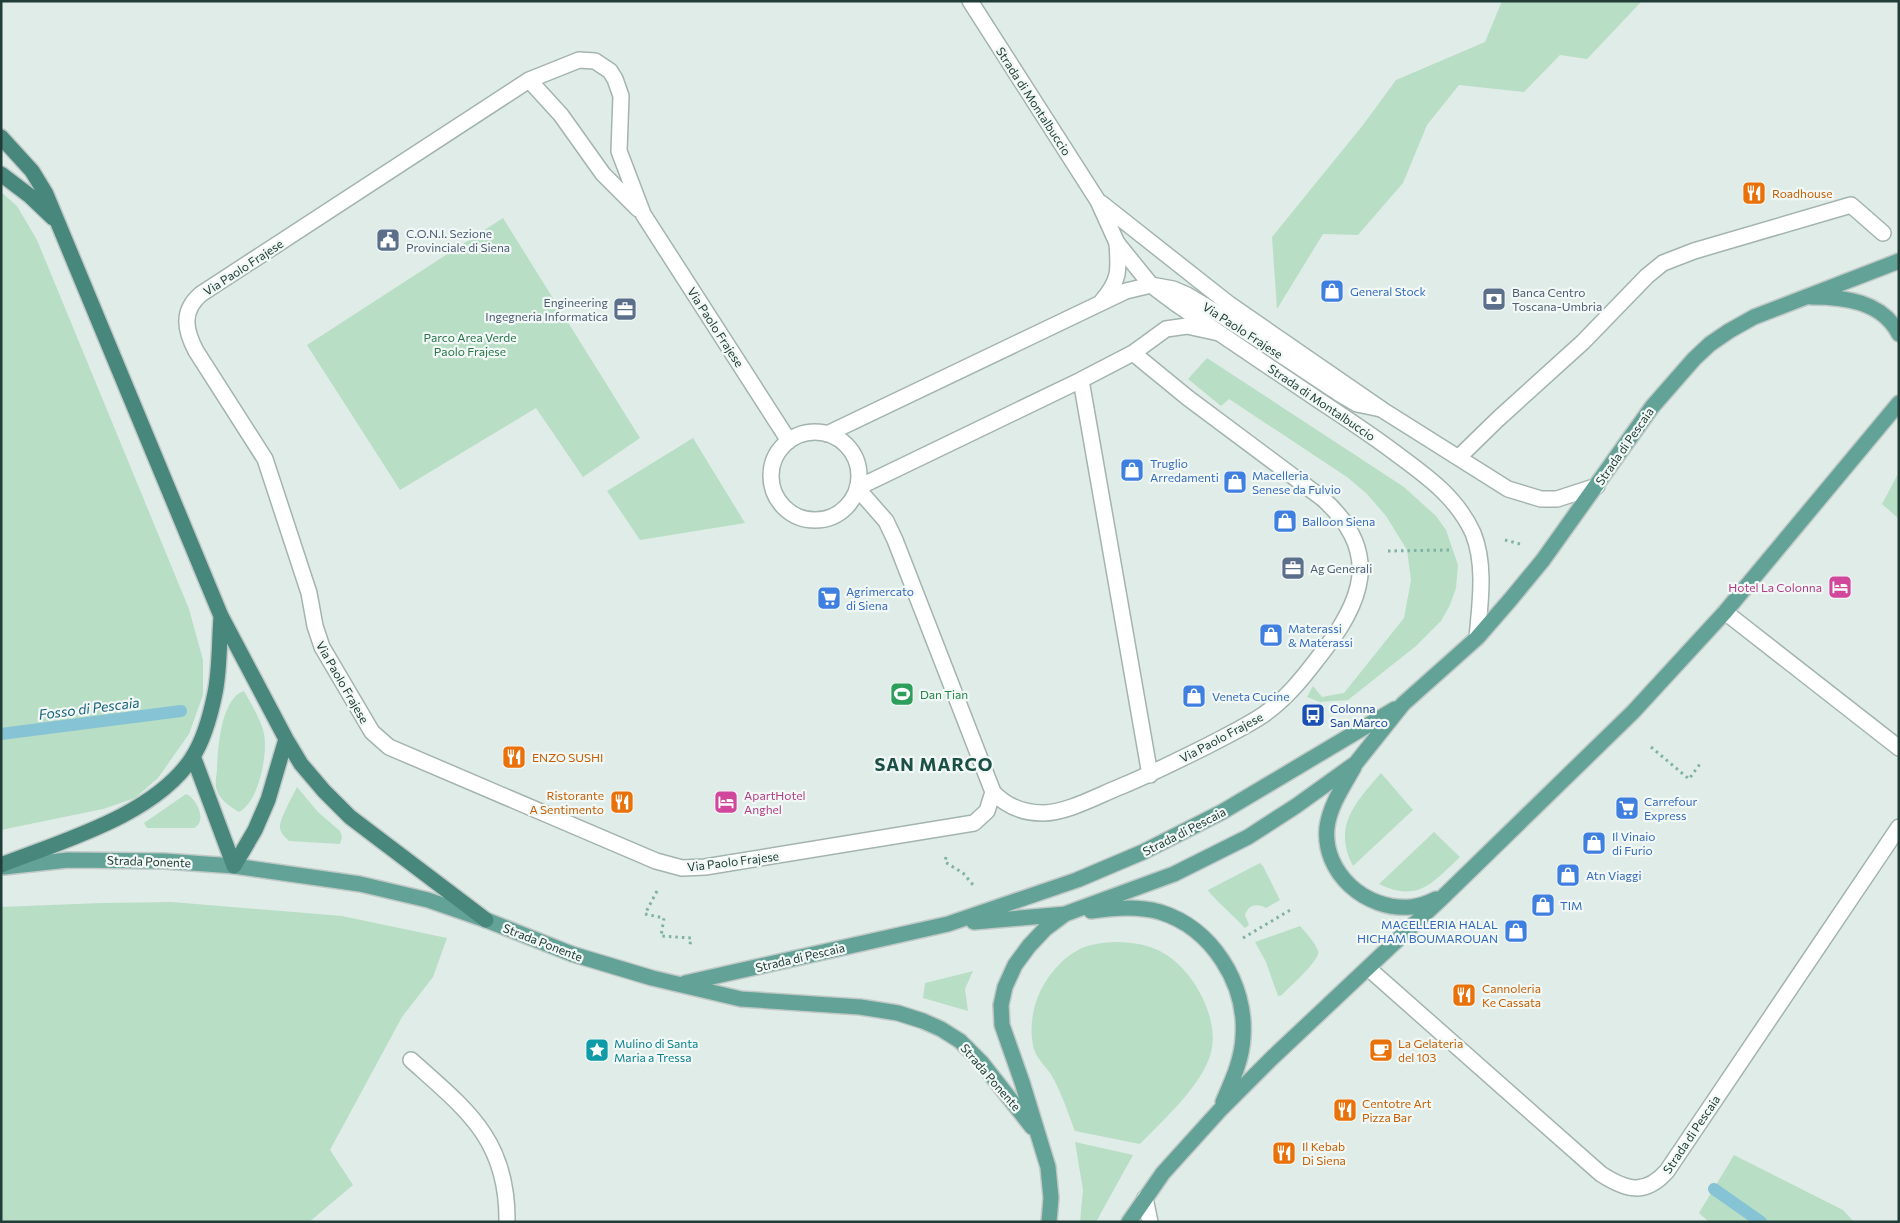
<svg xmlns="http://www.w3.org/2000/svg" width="1900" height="1223" font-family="Commissioner,sans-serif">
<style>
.green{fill:#b8dec5}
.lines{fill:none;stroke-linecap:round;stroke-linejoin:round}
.stream{stroke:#86c3d4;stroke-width:12}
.service-casing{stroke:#a3b4af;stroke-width:18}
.minor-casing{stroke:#a3b4af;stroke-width:18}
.tertiary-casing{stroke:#a3b4af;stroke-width:18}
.primary-casing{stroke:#c1c9c7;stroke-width:18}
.trunk-casing{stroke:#c1c9c7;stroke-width:18}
.path{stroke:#7fb1a5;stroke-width:3;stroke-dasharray:2.5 4;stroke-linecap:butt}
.service{stroke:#fff;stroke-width:15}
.minor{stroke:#fff;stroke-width:15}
.tertiary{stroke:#fff;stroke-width:15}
.primary{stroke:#63a397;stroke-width:15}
.trunk{stroke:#47877c;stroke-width:15}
.labels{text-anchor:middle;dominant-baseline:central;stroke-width:4.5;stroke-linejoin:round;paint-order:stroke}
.street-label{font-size:12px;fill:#203d37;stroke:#f1f8f5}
.food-label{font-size:12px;fill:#c56008;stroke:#f1f8f5;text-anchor:start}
.service-label{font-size:12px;fill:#4e5e75;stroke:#f1f8f5;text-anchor:start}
.shop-label{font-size:12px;fill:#366cbe;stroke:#f1f8f5;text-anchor:start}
.park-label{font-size:12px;fill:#29764b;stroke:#f1f8f5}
.hotel-label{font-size:12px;fill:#b23c85;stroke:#f1f8f5;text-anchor:end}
.leisure-label{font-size:12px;fill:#27864d;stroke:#f1f8f5;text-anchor:start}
.transit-label{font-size:12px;fill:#164399;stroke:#f1f8f5;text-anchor:start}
.culture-label{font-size:12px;fill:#0d838f;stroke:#f1f8f5;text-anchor:start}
.water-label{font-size:14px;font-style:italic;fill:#18647c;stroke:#f1f8f5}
.district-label{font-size:18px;font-weight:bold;letter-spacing:1px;fill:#1b5047;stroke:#f1f8f5}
</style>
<rect width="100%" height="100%" fill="#e0ece8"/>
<path class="green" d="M1502 1H1642L1587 59 1560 55 1524 92 1459 85 1427 125 1403 183 1358 235 1323 234 1277 309 1272 237 1363 125 1396 80 1485 42Z
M1 192 17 206 37 240 189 609 203 660V695L189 734 158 778 135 798 103 809 1 830Z
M503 218 640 438 583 477 536 408 400 490 307 345Z
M1207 358 1404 487 1436 516 1446 530 1458 565 1456 588 1450 605 1441 621 1416 646 1348 700 1320 702 1307 697 1313 686 1322 697 1344 693 1404 618 1411 580 1407 550 1386 516 1367 494 1347 477 1229 399 1221 406 1188 379Z
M693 438 745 523 640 540 607 491Z
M1899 472V519L1882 504Z
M244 691C251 704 261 719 264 734 268 754 259 802 239 812 229 806 218 799 216 787 215 781 217 774 217 768 218 748 221 698 244 691Z
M1381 773 1413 810 1353 866C1332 826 1356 802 1381 773Z
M297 787 318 812 340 831 342 837 340 844 289 841C286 838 281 834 280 828 279 819 293 796 297 787Z
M186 794C198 799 207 822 194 828H147L144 823Z
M1434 832 1460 857C1432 883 1419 903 1379 884Z
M1260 863 1263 866 1280 900 1266 908C1257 903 1248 905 1245 915L1249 925 1245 928C1240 922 1209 894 1208 890Z
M172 902 342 916 447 938 433 977 402 1017 330 1150 353 1185 309 1222H1V907L101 903Z
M1300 926C1306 933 1315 942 1318 951 1321 960 1289 987 1282 995L1278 996 1266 962 1255 942Z
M1113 942C1131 942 1149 944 1165 954 1195 972 1223 1023 1209 1059 1197 1090 1163 1120 1140 1144L1075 1131C1068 1113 1062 1094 1053 1078 1048 1068 1037 1060 1034 1049 1024 1012 1045 967 1080 949 1090 944 1102 943 1113 942Z
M973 971 965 989 968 1011 923 998 925 983Z
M1075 1142 1133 1155 1096 1222H1080L1083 1190Z
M1734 1155 1843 1210 1854 1222H1709L1699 1213Z"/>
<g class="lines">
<path class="stream" d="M1 734 181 711
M1714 1189 1761 1222"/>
<g class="service-casing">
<path id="service" d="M1459 457 1498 419 1583 342 1647 276 1663 263 1694 251 1851 205 1883 233"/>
</g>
<g class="minor-casing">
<path id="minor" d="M529 80 561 115 603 174 638 209
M1102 301C1120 280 1119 270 1117 243
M1133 353 1188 398 1322 498C1383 552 1363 602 1318 658 1302 679 1285 700 1263 715 1245 727 1226 736 1207 746 1179 760 1151 774 1122 786 1099 795 1067 813 1043 813 1024 813 1006 806 993 792L895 540 886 521 857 488 1081 380 1133 353 1166 329 1187 326 1219 333
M1081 380 1150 775
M771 476a44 44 0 1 1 88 0a44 44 0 1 1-88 0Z
M827 434 1126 291 1151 285 1173 289 1187 295 1227 319 1340 394 1357 404 1381 409
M789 441 643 214 619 151 621 96 615 79 610 71 595 61 579 60 529 80 201 294C181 311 185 330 196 351L265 459 309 593 315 626 322 647 372 732 389 747 656 861 682 868 705 867 974 823 987 811 993 792
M1725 612 1899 748
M1368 968 1601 1174C1626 1190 1645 1196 1667 1171L1899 827
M411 1060C467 1110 508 1140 507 1222"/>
</g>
<g class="tertiary-casing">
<path id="tertiary" d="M970 1 1098 201 1117 243 1151 285 1175 303C1223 335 1270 367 1317 399 1344 417 1372 435 1398 455 1428 477 1457 498 1473 533 1486 565 1480 604 1477 638
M1101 203 1229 304 1381 409 1508 489 1541 499H1557L1597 486
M1145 1198 1150 1222"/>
</g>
<g class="primary-casing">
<path id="primary" d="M1811 297C1844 297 1882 301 1899 334
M1354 767C1344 785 1330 805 1327 827 1322 873 1366 911 1411 907 1420 906 1428 903 1436 899
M4 867 68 860 164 861 234 866 360 884 428 900 486 920 572 954 652 978 741 999 860 1007 898 1013 923 1021 941 1029 960 1041 981 1062 1032 1127
M1091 911C1115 908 1137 906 1160 912 1212 928 1247 984 1243 1037 1242 1060 1232 1081 1223 1102
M974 922 1066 914
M685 983 948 924 1077 880 1143 852 1222 812 1395 709
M1049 1222 1051 1198 1048 1167 1022 1082 1002 1025 1001 1005 1005 987 1015 965 1029 946 1045 929 1065 914 1174 874 1248 837 1296 806 1356 763 1403 704 1477 638 1510 600 1543 560 1652 407 1694 359 1710 344 1729 331 1754 317 1899 261
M1129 1222 1163 1173 1220 1110 1272 1058 1443 897 1633 712 1725 612 1899 403"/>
</g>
<g class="trunk-casing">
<path id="trunk" d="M1 137 32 171 46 194 221 616 286 739 301 764 324 791 350 817 486 920
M1 174 30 196 53 218
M193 756 234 866
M1 865C62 841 155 815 192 758 203 741 211 713 215 693 220 669 219 642 221 617
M234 866 255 830 268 800 286 739"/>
</g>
<path class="path" d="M1505 540 1520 544
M1388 551 1449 550
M1651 747 1689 779 1700 764
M946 857 945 862 963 873 974 886
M657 891 645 914 664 918 661 936 691 938 690 945
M1243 938 1292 909"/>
<use href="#service" class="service"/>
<use href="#minor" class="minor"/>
<use href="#tertiary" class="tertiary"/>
<use href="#primary" class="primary"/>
<use href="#trunk" class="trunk"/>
</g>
<defs>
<g id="restaurant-square" transform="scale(1.25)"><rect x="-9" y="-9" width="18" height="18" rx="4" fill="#e8710a" stroke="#f1f8f5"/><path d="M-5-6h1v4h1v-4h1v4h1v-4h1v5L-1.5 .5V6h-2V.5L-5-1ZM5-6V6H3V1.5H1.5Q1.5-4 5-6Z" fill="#fff"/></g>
<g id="civic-square" transform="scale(1.25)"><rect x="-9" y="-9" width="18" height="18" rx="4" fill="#5c6f8a" stroke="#f1f8f5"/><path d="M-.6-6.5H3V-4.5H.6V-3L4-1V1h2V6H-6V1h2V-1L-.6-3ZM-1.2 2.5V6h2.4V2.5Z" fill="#fff"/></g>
<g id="shop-square" transform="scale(1.25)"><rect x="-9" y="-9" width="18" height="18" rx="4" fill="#3f7fe0" stroke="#f1f8f5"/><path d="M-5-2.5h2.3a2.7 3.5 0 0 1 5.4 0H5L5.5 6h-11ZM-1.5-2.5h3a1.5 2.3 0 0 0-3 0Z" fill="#fff"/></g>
<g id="bank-square" transform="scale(1.25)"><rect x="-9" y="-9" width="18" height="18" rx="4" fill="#5c6f8a" stroke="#f1f8f5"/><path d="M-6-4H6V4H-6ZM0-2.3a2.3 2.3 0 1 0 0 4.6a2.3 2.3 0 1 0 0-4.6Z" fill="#fff"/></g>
<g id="office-square" transform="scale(1.25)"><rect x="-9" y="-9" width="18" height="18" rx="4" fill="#5c6f8a" stroke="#f1f8f5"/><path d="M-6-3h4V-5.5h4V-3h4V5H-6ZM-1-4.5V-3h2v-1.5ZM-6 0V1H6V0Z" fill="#fff"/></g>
<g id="hotel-square" transform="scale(1.25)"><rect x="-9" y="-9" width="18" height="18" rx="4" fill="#d1479c" stroke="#f1f8f5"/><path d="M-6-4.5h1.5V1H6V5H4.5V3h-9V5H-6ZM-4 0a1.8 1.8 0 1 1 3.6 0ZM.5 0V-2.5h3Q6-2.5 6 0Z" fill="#fff"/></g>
<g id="supermarket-square" transform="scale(1.25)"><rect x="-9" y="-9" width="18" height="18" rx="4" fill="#3f7fe0" stroke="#f1f8f5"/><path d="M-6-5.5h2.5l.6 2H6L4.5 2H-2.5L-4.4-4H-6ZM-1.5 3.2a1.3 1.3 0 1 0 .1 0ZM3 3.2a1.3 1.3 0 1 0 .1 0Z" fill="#fff"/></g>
<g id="stadium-square" transform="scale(1.25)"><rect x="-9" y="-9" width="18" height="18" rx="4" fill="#2e9e5b" stroke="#f1f8f5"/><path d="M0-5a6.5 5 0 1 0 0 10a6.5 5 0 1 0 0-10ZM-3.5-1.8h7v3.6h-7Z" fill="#fff"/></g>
<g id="bus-square" transform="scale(1.25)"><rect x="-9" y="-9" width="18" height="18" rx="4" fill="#1a4fb4" stroke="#f1f8f5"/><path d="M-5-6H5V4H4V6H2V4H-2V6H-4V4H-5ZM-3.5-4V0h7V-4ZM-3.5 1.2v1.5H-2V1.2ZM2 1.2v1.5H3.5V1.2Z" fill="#fff"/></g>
<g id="sight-square" transform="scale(1.25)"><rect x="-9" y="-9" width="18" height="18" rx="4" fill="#0f9aa8" stroke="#f1f8f5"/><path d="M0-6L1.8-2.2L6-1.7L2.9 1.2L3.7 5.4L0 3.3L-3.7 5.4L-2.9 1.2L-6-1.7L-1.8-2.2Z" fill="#fff"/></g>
<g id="cafe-square" transform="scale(1.25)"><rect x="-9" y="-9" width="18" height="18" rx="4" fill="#e8710a" stroke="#f1f8f5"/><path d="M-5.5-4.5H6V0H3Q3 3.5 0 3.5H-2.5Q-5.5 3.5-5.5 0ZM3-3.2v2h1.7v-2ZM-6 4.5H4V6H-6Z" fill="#fff"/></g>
</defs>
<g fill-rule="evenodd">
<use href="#restaurant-square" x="1754" y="193"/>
<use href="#civic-square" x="388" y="240"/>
<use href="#shop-square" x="1332" y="291"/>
<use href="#bank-square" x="1494" y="299"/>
<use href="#office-square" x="625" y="309"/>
<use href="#shop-square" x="1132" y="470"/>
<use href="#shop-square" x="1235" y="482"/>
<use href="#shop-square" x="1285" y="521"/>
<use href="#office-square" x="1293" y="568"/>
<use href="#hotel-square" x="1840" y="587"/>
<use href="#supermarket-square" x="829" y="598"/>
<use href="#shop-square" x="1271" y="635"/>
<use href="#stadium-square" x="902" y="694"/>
<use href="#shop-square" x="1194" y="696"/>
<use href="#bus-square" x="1313" y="715"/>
<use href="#restaurant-square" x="514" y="757"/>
<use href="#restaurant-square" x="622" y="802"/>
<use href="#hotel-square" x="726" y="802"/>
<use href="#supermarket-square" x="1627" y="808"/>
<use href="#shop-square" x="1594" y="843"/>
<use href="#shop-square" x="1568" y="875"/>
<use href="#shop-square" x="1543" y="905"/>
<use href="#shop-square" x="1516" y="931"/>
<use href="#restaurant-square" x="1464" y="995"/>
<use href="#sight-square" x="597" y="1050"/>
<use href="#cafe-square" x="1381" y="1050"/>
<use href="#restaurant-square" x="1345" y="1110"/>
<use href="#restaurant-square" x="1284" y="1153"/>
</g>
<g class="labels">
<g class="street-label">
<text transform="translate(1034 101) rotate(57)">Strada di Montalbuccio</text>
<text transform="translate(243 267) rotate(-33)">Via Paolo Frajese</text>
<text transform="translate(716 327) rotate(57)">Via Paolo Frajese</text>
<text transform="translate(1243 330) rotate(33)">Via Paolo Frajese</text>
<text transform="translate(1322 402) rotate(34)">Strada di Montalbuccio</text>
<text transform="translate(1624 446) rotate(-55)">Strada di Pescaia</text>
<text transform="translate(343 682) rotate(60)">Via Paolo Frajese</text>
<text transform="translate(1221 737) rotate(-28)">Via Paolo Frajese</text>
<text transform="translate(1184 831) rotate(-27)">Strada di Pescaia</text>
<text transform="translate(149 861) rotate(2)">Strada Ponente</text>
<text transform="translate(733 861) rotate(-7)">Via Paolo Frajese</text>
<text transform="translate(543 942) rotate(21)">Strada Ponente</text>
<text transform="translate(800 957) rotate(-13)">Strada di Pescaia</text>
<text transform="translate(991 1077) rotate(49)">Strada Ponente</text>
<text transform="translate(1691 1134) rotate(-56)">Strada di Pescaia</text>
</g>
<g class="food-label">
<text x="1772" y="193">Roadhouse</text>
<text x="532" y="757">ENZO SUSHI</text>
<text x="604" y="795" text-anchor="end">Ristorante<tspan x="604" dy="14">A Sentimento</tspan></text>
<text x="1482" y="988">Cannoleria<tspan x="1482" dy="14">Ke Cassata</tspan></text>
<text x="1398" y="1043">La Gelateria<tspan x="1398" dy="14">del 103</tspan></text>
<text x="1362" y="1103">Centotre Art<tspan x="1362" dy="14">Pizza Bar</tspan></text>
<text x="1302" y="1146">Il Kebab<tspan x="1302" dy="14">Di Siena</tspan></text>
</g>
<g class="service-label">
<text x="406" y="233">C.O.N.I. Sezione<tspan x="406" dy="14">Provinciale di Siena</tspan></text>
<text x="1512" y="292">Banca Centro<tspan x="1512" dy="14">Toscana-Umbria</tspan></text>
<text x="608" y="302" text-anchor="end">Engineering<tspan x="608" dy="14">Ingegneria Informatica</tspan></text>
<text x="1310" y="568">Ag Generali</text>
</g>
<g class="shop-label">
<text x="1350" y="291">General Stock</text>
<text x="1150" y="463">Truglio<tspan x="1150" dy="14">Arredamenti</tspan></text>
<text x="1252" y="475">Macelleria<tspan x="1252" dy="14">Senese da Fulvio</tspan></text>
<text x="1302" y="521">Balloon Siena</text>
<text x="846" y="591">Agrimercato<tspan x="846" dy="14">di Siena</tspan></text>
<text x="1288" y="628">Materassi<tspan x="1288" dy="14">&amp; Materassi</tspan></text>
<text x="1212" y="696">Veneta Cucine</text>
<text x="1644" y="801">Carrefour<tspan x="1644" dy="14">Express</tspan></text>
<text x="1612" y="836">Il Vinaio<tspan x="1612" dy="14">di Furio</tspan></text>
<text x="1586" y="875">Atn Viaggi</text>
<text x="1560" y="905">TIM</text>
<text x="1498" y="924" text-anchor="end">MACELLERIA HALAL<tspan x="1498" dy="14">HICHAM BOUMAROUAN</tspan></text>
</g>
<g class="park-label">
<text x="470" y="337">Parco Area Verde<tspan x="470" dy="14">Paolo Frajese</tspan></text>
</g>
<g class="hotel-label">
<text x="1822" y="587">Hotel La Colonna</text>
<text x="744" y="795" text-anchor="start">ApartHotel<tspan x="744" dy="14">Anghel</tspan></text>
</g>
<g class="leisure-label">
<text x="920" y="694">Dan Tian</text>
</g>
<g class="transit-label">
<text x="1330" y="708">Colonna<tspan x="1330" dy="14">San Marco</tspan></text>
</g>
<g class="culture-label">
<text x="614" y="1043">Mulino di Santa<tspan x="614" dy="14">Maria a Tressa</tspan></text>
</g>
<g class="water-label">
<text transform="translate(89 708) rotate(-7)">Fosso di Pescaia</text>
</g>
<g class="district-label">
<text x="934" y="764">SAN MARCO</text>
</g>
</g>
<rect width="1900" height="1223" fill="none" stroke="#203d37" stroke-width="5"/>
</svg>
